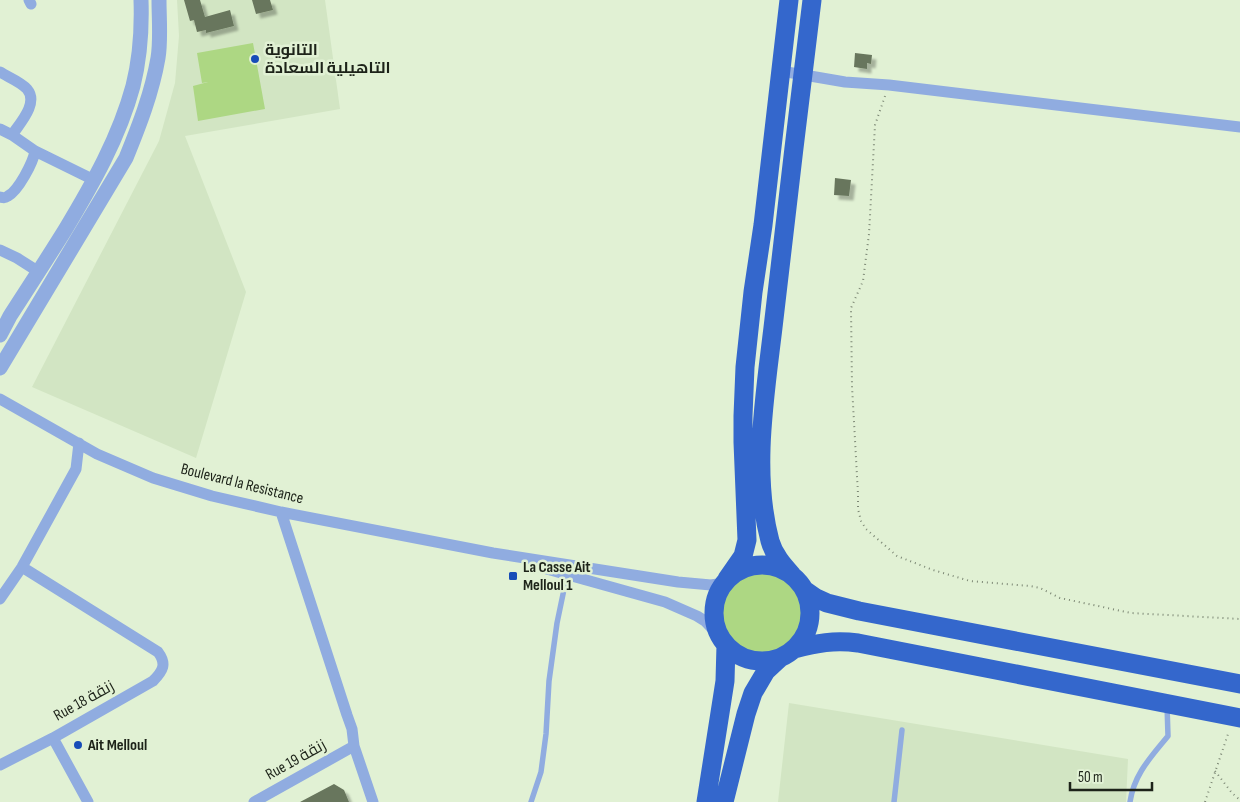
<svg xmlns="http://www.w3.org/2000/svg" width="1240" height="802" font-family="'Sofia Sans Condensed',Cairo,sans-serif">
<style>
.built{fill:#d2e5c3}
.green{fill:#add783}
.building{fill:#68765d;filter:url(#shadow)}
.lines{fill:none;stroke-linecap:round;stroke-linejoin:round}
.path{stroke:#7c8774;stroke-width:2;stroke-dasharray:1 4;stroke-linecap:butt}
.service{stroke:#90ace0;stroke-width:5.5}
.minor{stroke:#90ace0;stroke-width:11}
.tertiary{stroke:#90ace0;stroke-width:15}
.trunk{stroke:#3467cc;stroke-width:19}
.poi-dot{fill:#174cb8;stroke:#e1f1d4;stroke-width:2}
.labels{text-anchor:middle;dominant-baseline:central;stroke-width:5;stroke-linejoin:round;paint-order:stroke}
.poi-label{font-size:16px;font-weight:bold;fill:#1d2319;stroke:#e1f1d4;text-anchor:start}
.street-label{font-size:16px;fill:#1d2319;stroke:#e1f1d4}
</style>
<defs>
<filter id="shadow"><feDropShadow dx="4.5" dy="4.5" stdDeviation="1" flood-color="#0004"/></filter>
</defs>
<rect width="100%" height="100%" fill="#e1f1d4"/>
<path class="built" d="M177 0H325L340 109 185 136 246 292 196 458 32 387 159 141 175 83 179 36Z
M789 703 1128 759 1126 802H778Z"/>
<path class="green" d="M253 43 265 109 198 121 193 86 208 82 202 83 197 53Z
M720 613a42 42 0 1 1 84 0a42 42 0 1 1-84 0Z"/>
<path class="building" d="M184 0H200L205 17 230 10 234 26 206 33V30L197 32 194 20 190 21Z
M252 0H270L273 10 256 14Z
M855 53 872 55 871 64 867 63V69L854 67Z
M835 178 851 180 849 196 834 195Z
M334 784 344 790 349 802H300Z"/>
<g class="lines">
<path class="path" d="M885 96 875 125 869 234 863 281 851 308 852 386 858 494V509L861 521 866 529 897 556 933 570 970 581 1030 586 1040 588 1060 598 1131 613 1240 619
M1215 771 1232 793 1240 800
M1205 802 1229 731"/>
<path class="service" d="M531 802 541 772 546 734 549 681 557 623 567 575
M894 802 902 730
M1130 802C1134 774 1151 757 1168 736L1167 705"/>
<path class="minor" d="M29 0 31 4
M781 71 845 82 889 85 1240 127
M0 72C8 77 21 82 27 89 39 103 20 123 12 135L35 151C33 163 18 191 8 196 5 198 4 198 0 197
M0 129 12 135
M35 151 94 180
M0 250 17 258 39 272
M0 399 97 454 153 478 212 496 281 512 493 553 678 582 711 585 724 583
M281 512 347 715 352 729 354 746 373 802
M536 566 665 602 697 616 705 621 720 637
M0 599 22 567 76 469 79 443
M53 738 88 802
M0 765 53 738 153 681C163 671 167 664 158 652L22 567
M254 802 354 746"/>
<path class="tertiary" d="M0 335 10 316C28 288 47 259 65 230 92 185 119 138 133 86 140 58 142 29 141 0
M0 368 126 158C139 126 152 93 158 58 161 41 159 18 159 0"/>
<path class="trunk" d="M714 613a48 48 0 1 1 96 0a48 48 0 1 1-96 0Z
M792 575C783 565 774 555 770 541 751 470 766 390 774 319 786 213 799 106 812 0
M727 579 743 556 747 540 743 442V416L745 367 753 292 763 225 789 0
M806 591 816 598 827 603 859 611 1240 684
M794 649C817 643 834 640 858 643L1240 718
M706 802 725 681 726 645
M724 802 746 714 753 693 766 671 780 658"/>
</g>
<g class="poi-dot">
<circle cx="255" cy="59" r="5"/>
<rect x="508" y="571" width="10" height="10" rx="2.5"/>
<circle cx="78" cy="745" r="5"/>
</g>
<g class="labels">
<g class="poi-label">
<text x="265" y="50">التانوية<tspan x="265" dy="18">التاهيلية السعادة</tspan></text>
<text x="523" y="567">La Casse Ait<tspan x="523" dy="18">Melloul 1</tspan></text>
<text x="88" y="745">Ait Melloul</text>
</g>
<g class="street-label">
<text transform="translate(242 484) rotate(14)">Boulevard la Resistance</text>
<text transform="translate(84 701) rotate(-29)">Rue 18 زنقة</text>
<text transform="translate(296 760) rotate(-29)">Rue 19 زنقة</text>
</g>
</g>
<path d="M1070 782v8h82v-8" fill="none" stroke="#1d2319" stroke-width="2.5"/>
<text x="1078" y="782" font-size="15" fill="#1d2319" stroke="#e1f1d4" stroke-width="4" paint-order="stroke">50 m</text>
</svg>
